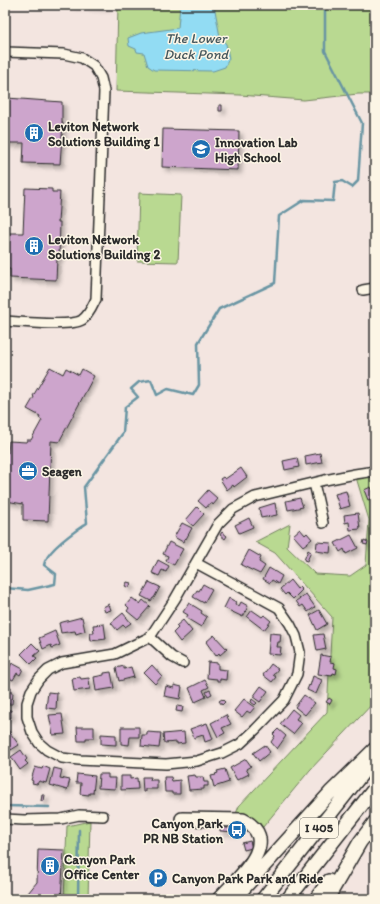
<svg xmlns="http://www.w3.org/2000/svg" width="380" height="904" font-family="Itim,sans-serif">
<style>
.green{fill:#b9d991;stroke:#72825e}
.water{fill:#92dcf3;stroke:#6995a3}
.lines{fill:none;stroke-linecap:round;stroke-linejoin:round}
.stream{stroke:#6995a3;stroke-width:2.5}
.building{fill:#cda5cc;stroke:#2b2b2b;filter:url(#shadow)}
.minor-casing{stroke:#2b2b2b;stroke-width:12}
.highway-casing{stroke:#2b2b2b;stroke-width:16}
.minor{stroke:#fcf5e5;stroke-width:9}
.highway{stroke:#fcf5e5;stroke-width:13}
.labels{text-anchor:middle;dominant-baseline:central;stroke-width:3;stroke-linejoin:round;paint-order:stroke}
.shield{fill:#fcf5e5;stroke:#6a6863;stroke-width:1}
.shield-label{font-size:12px;font-weight:bold;fill:#2b2b2b}
.poi-label{font-size:13px;font-weight:bold;fill:#2b2b2b;stroke:#fcf5e5;text-anchor:start}
.water-label{font-size:14px;font-style:italic;fill:#45575d;stroke:#fcf5e5}
</style>
<defs>
<filter id="shadow"><feDropShadow dx="3.5" dy="3.5" stdDeviation="2" flood-color="#0004"/></filter>
</defs>
<rect width="100%" height="100%" fill="#f3e5e0"/>
<filter id="ink" filterUnits="userSpaceOnUse"><feTurbulence type="fractalNoise" baseFrequency=".025" numOctaves="2"/><feDisplacementMap in="SourceGraphic" scale="8" xChannelSelector="R" yChannelSelector="G"/><feConvolveMatrix kernelMatrix="1 2 1 2 8 2 1 2 1" color-interpolation-filters="sRGB"/></filter>
<g filter="url(#ink)">
<path class="green" d="M118 5H375V94H358L304 100 240 95 116 91Z
M139 193 181 195 178 262 137 261Z
M375 471V701L310 770 258 833 234 819 239 806 327 712 332 617 275 553 255 542 290 524 287 547 315 574 350 576 366 565 369 520 355 474Z
M90 821 88 899H64L67 826Z"/>
<path class="water" d="M180 5H214L220 37 226 44 229 58 225 67 213 71 154 70 148 66 144 53 137 52 136 49 129 46 128 38 141 33 178 28Z"/>
<g class="lines">
<path class="stream" d="M5 588 28 590 55 584 56 574 44 565C46 551 75 531 87 523L84 487 123 433 125 407 138 397 131 389 139 382 151 380 157 395 168 389 193 395 199 385 198 343 219 309 275 283 279 216 304 200 333 201 335 182 342 181 352 187 358 181 362 123 325 51V5
M5 806 49 807
M78 899 79 830"/>
</g>
<path class="building" d="M72 5H107V7Z
M7 98 62 102V123H63L60 164 23 163 24 143H5V99Z
M219 105H222V111H219Z
M163 129 239 131 238 170 162 167Z
M25 188 52 189V192H60L58 222H60L59 259H57L56 280 10 278V269H8L9 233H23Z
M50 367 63 374 66 368 79 375 82 369 94 376 59 442 51 441 48 521 23 520V504L6 501V453H8L9 441 26 442 27 440H31L42 420 39 418 40 416 27 409 34 397 33 396Z
M320 453 322 462 306 465 305 456Z
M297 458 299 467 285 470 283 461Z
M241 468 247 477 234 487 233 485 227 490 220 479 223 477 225 479Z
M371 487 372 490 375 488V497L368 500 364 490Z
M208 490 218 499 213 505 211 502 206 508 198 501Z
M346 491 350 506 340 509 335 494Z
M300 498 303 507 288 510 286 501Z
M275 503 277 515 261 518 259 508Z
M197 507 204 514 193 526 186 520Z
M358 513 360 529 350 530 349 522 345 523 344 515Z
M249 518 253 527 239 533 235 525Z
M182 523 192 528 186 539 185 538 183 542 174 537Z
M300 529 305 535 307 533 312 539 303 546 293 535Z
M222 532 227 536 225 539 220 535Z
M351 535 358 548 346 554 344 549 340 552 335 543Z
M364 540 368 542 367 545 363 544Z
M169 542 183 549 174 565 166 561 168 556 163 554Z
M317 542 331 543 330 553 316 551Z
M249 550 261 557 259 562 265 566 260 574 241 565Z
M308 550 311 552 307 561 304 560Z
M158 560 169 566 166 572 162 570 159 576 152 573Z
M269 568 282 576 278 584 272 580 270 583 263 579Z
M290 580 297 589 299 587 302 590 293 599 287 593 285 595 280 589Z
M127 582 131 583 129 588 125 586Z
M149 582 160 587 154 598H153L151 601 141 596Z
M203 584 212 589 204 603 193 597 197 590 199 591Z
M306 594 315 607 308 612 303 605 300 607 296 601Z
M132 598 140 604 143 600 150 606 138 620 127 611 129 608 126 605Z
M229 598 236 602 235 604 239 606 241 602 248 606 243 617 224 608Z
M189 603 202 611 201 613 207 617 201 627 186 618 188 615 183 612Z
M109 604 111 610 105 612 103 607Z
M252 610 262 617 264 615 271 621 264 630 247 617Z
M319 610 327 624 317 630 310 615Z
M123 613 131 623 125 627 123 625 117 630 111 623Z
M82 617 85 631 76 634 75 631 61 633 59 623Z
M183 620 192 631 180 642 173 633 178 628 176 626Z
M104 624 106 639 91 641 90 633H94L93 625Z
M55 631 60 645 52 648 51 645 43 649 39 638Z
M270 633 281 634 280 642H278L277 647H281L280 655 268 654Z
M323 634 326 649 317 651 314 635Z
M214 635 227 649 220 655 219 653 216 656 206 642Z
M32 643 40 651 34 656 37 658 31 664 21 654Z
M321 655 331 657 330 662 335 663 334 668 337 669 336 674 333 673 332 676 318 674Z
M208 662 218 663V669L227 670 226 680 220 679V681H217V679L207 678Z
M12 663 23 669 20 675 17 673 13 680 5 676Z
M271 664 278 669 273 675 276 677 272 682 263 675Z
M152 665 162 676 155 684 144 673Z
M124 666V669L131 667 134 677 119 681 116 668Z
M111 672 114 688 96 691 94 677 104 675V673Z
M313 676 322 680 316 694 307 690 309 685 310 686Z
M80 677 81 679 89 678 90 689 74 691 72 678Z
M205 680 209 687 203 690 206 697 195 702 189 688Z
M174 685 182 687 180 699 164 696 166 686 174 688Z
M5 686 11 687V693H13L12 704H5Z
M261 686 268 691 260 702 253 697Z
M210 690 212 694 208 696 206 692Z
M48 692 57 693 56 709 46 708Z
M304 695 315 703 305 715 295 707Z
M329 698 332 700 330 704 326 702Z
M222 699 225 702 222 705 219 701Z
M244 699 255 707 250 713 247 711 242 717 234 711Z
M252 699 257 703 255 705 251 702Z
M177 706 183 707 182 712 176 711Z
M292 709 299 715 296 719 302 723 293 734 280 724Z
M5 710H11V718L5 717Z
M62 714 65 734 53 735 49 715Z
M226 715 231 724 222 728 225 733 218 737 211 723Z
M207 723 213 739 205 742 203 735 194 738 190 729Z
M77 727H94V738H86V741H78Z
M121 727H139V737H130L129 745 121 744Z
M278 729 286 736 277 749 271 742 275 736 273 734Z
M8 730 19 745 11 750 8 746 5 749V732Z
M147 732 161 733 159 748 141 746 142 735H147Z
M184 732 185 743 177 744V742L164 743 163 734Z
M101 734 116 735V745L101 744Z
M265 745 270 752 259 761 253 753Z
M21 750 27 759 25 761 28 764 20 770 11 757Z
M246 759 251 766 246 769 249 774 237 780 230 768Z
M43 766 50 769 46 783 39 781 37 784 32 783 33 781 31 780 35 767 42 769Z
M54 768 62 770 60 778 70 780 67 790 50 785Z
M225 769 229 782 214 787 211 776 216 775 215 774 218 773 217 771Z
M77 774 95 776 93 793H89V795L80 794 81 783H76Z
M99 774H108V778H116L115 789 98 788Z
M195 775 196 777H203L204 782H208V786H204V789L189 790 187 776Z
M121 776H130V779L137 778 138 789 121 790Z
M142 777H151L150 780H157V789H145V792H143Z
M164 777H171L172 781 180 780V794H172V792H165Z
M42 795H45L44 801H41Z
M220 828H235V832L220 831Z
M250 841 252 848 244 850 242 843Z
M38 849 64 850 61 899H20L24 898 37 882Z
M246 857 247 858 239 868 237 867Z"/>
<g class="lines">
<g class="minor-casing">
<path id="minor" d="M5 52 64 54 82 58 94 66 101 78 104 91 96 299C93 305 89 315 82 320 71 327 20 322 5 321
M363 290 375 288
M314 483 323 523
M196 563 279 608 290 624 296 636 300 652 297 674 284 700 255 730 240 744 222 753 197 761 166 764 79 760 62 758 47 750 39 743 32 732 27 717V703L31 691 39 679 48 670 62 663 115 654 150 637 175 599 218 524 233 509 255 497 325 480 355 474 375 471
M150 637 172 657 183 663
M5 819 24 820 61 819 79 815 103 816"/>
</g>
<g class="highway-casing">
<path id="highway" d="M182 819 243 820C284 841 237 879 219 899
M234 899 330 793 375 749
M263 899 368 766
M288 899 375 788
M316 899 329 881
M327 899 360 842 375 822"/>
</g>
<use href="#minor" class="minor"/>
<use href="#highway" class="highway"/>
</g>
</g>
<defs>
<g id="building-disc" transform="scale(1)"><circle r="9.5" fill="#1f6fb2" stroke="#fcf5e5"/><path d="M-4-6H4V6H1V3H-1V6H-4ZM-2.5-4.3h1.7v1.8h-1.7ZM.8-4.3h1.7v1.8H.8ZM-2.5-1h1.7V.8h-1.7ZM.8-1h1.7V.8H.8Z" fill="#fff"/></g>
<g id="school-disc" transform="scale(1)"><circle r="9.5" fill="#1f6fb2" stroke="#fcf5e5"/><path d="M0-5L7-2L0 1L-7-2ZM-4 1L0 2.5L4 1V4Q0 6-4 4Z" fill="#fff"/></g>
<g id="office-disc" transform="scale(1)"><circle r="9.5" fill="#1f6fb2" stroke="#fcf5e5"/><path d="M-6-3h4V-5.5h4V-3h4V5H-6ZM-1-4.5V-3h2v-1.5ZM-6 0V1H6V0Z" fill="#fff"/></g>
<g id="bus-disc" transform="scale(1)"><circle r="9.5" fill="#1f6fb2" stroke="#fcf5e5"/><path d="M-5-6H5V4H4V6H2V4H-2V6H-4V4H-5ZM-3.5-4V0h7V-4ZM-3.5 1.2v1.5H-2V1.2ZM2 1.2v1.5H3.5V1.2Z" fill="#fff"/></g>
<g id="parking-disc" transform="scale(1)"><circle r="9.5" fill="#1f6fb2" stroke="#fcf5e5"/><path d="M-3.5-5.5H1a3.5 3.5 0 0 1 0 7H-1V5.5H-3.5ZM-1-3.4V-.6H.8a1.4 1.4 0 0 0 0-2.8Z" fill="#fff"/></g>
</defs>
<g fill-rule="evenodd">
<use href="#building-disc" x="34" y="133"/>
<use href="#school-disc" x="201" y="149"/>
<use href="#building-disc" x="34" y="246"/>
<use href="#office-disc" x="28" y="471"/>
<use href="#bus-disc" x="237" y="830"/>
<use href="#building-disc" x="50" y="866"/>
<use href="#parking-disc" x="158" y="878"/>
</g>
<g class="labels">
<rect class="shield" x="300" y="818" width="38" height="20" rx="3"/>
<g class="shield-label">
<text x="319" y="828">I 405</text>
</g>
<g class="poi-label">
<text x="48" y="126">Leviton Network<tspan x="48" dy="15">Solutions Building 1</tspan></text>
<text x="215" y="142">Innovation Lab<tspan x="215" dy="15">High School</tspan></text>
<text x="48" y="239">Leviton Network<tspan x="48" dy="15">Solutions Building 2</tspan></text>
<text x="42" y="471">Seagen</text>
<text x="223" y="823" text-anchor="end">Canyon Park<tspan x="223" dy="15">PR NB Station</tspan></text>
<text x="64" y="859">Canyon Park<tspan x="64" dy="15">Office Center</tspan></text>
<text x="172" y="878">Canyon Park Park and Ride</text>
</g>
<g class="water-label">
<text x="196" y="38">The Lower<tspan x="196" dy="16">Duck Pond</tspan></text>
</g>
</g>
<rect width="380" height="904" fill="none" stroke="#fcf5e5" stroke-width="20"/>
<rect x="10" y="10" width="360" height="884" fill="none" stroke="#2b2b2b" stroke-width="1.5" filter="url(#ink)"/>
</svg>
